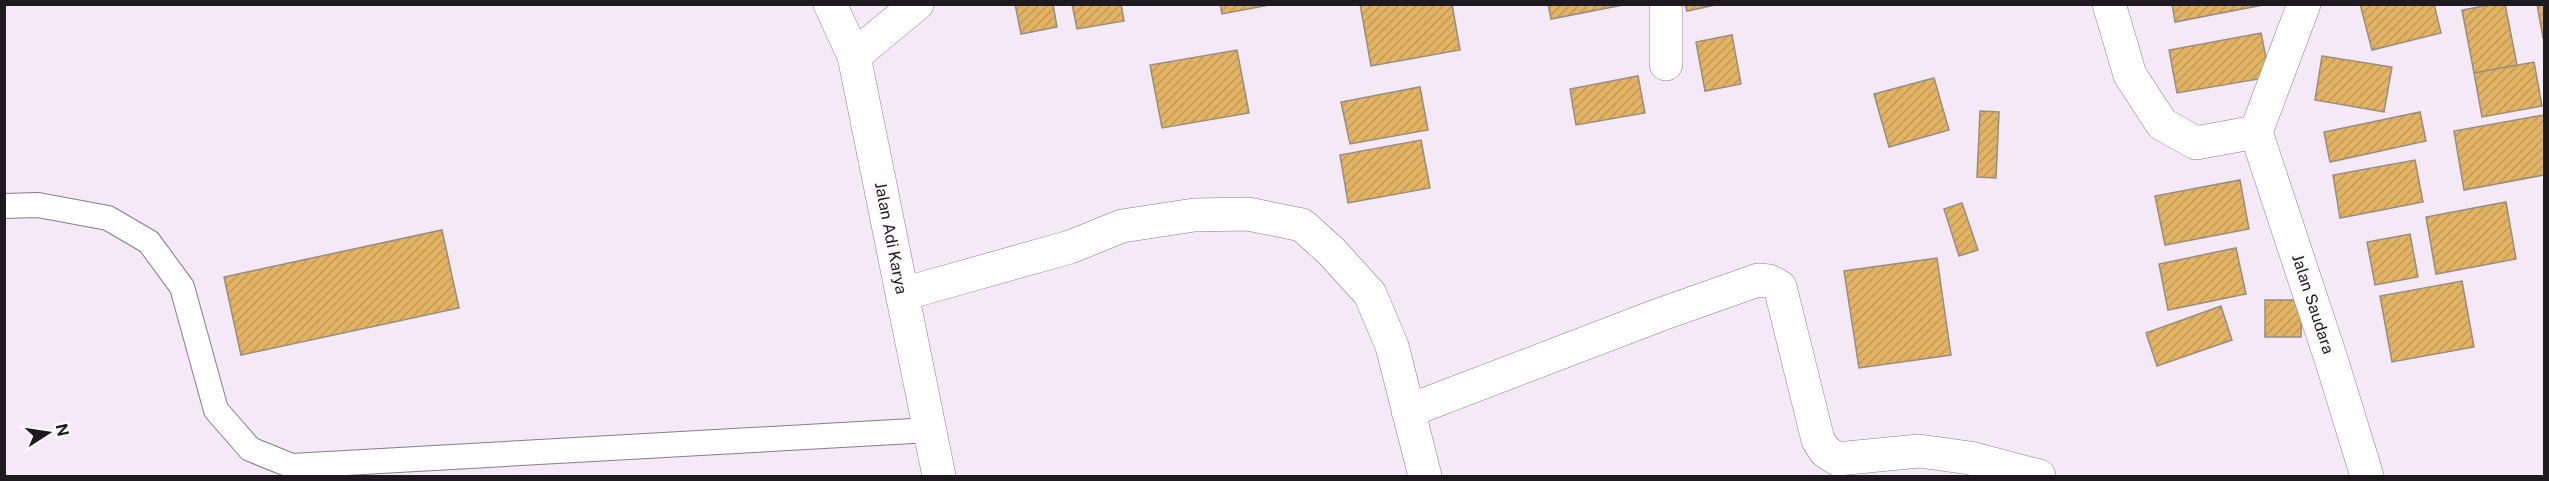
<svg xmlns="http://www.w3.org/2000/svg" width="2549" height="481" font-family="'Public Sans',sans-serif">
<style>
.building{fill:url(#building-hatch);stroke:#988e80;stroke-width:1.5}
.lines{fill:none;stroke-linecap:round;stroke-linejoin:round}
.lane-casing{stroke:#877d8b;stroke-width:26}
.street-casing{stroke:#877d8b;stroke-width:34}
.lane{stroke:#fff;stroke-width:24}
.street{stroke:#fff;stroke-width:33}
.labels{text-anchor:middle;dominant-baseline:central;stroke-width:5;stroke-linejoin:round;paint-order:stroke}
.street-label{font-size:16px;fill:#1d191e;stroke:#fcfafd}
</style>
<defs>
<pattern id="building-hatch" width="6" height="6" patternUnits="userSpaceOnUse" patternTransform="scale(1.5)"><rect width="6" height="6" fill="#e3b364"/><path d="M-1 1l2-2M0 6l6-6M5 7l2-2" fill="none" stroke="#c29956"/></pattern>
</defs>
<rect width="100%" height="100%" fill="#f5e9f8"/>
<path class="building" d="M1015 4H1053L1057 27 1021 34Z
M1072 4H1121L1124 21 1077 29Z
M1220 4H1270V5L1222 14Z
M1360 4H1452L1460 50 1371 66Z
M1548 4H1628L1551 19Z
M1685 4H1720L1687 11Z
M2172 4H2268L2175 22Z
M2360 4H2434L2441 33 2372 50Z
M2494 4H2505L2517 65 2474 73 2462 10Z
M2537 4H2544V38H2543Z
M2261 33 2270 77 2177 93 2169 50Z
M1732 35 1741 84 1705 91 1696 42Z
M1237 50 1249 113 1162 128 1150 65Z
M2322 56 2392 67 2384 112 2315 100Z
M2534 62 2542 106 2482 117 2474 73Z
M1638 76 1645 113 1576 125 1570 89Z
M1934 78 1949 130 1889 147 1874 94Z
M1420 87 1428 130 1350 144 1341 102Z
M1980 111 1999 112 1996 178 1977 177Z
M2420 112 2426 141 2330 162 2324 132Z
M2544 115V175L2464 190 2454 131Z
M1421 140 1430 188 1348 203 1340 155Z
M2415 160 2423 202 2340 218 2333 175Z
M2240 180 2249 229 2165 245 2155 196Z
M2506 202 2516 259 2436 274 2426 217Z
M1962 203 1978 250 1959 256 1944 209Z
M442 230 459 308 241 355 224 277Z
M2410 234 2418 277 2375 285 2367 242Z
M2236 248 2246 294 2168 310 2159 264Z
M1937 258 1951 355 1859 368 1844 271Z
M2462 281 2474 347 2392 362 2380 296Z
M2265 300H2302L2301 337H2265Z
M2221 306 2232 340 2157 366 2146 333Z"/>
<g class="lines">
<g class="lane-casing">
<path id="lane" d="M4 206 38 205 108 218 149 242 182 287 216 410 250 449 292 466 930 430"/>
</g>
<g class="street-casing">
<path id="street" d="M830 4 854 56 939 476
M1666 4V64
M2109 4 2130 75 2162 124 2196 143 2256 132
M2304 4 2256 132 2332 362 2367 476
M854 56 917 4
M903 294 1070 247 1122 226 1194 215 1248 214 1302 225 1331 251 1370 294 1392 346 1425 476
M1408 411 1659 315 1758 280 1769 281 1780 287 1818 440 1825 451 1837 459 1919 451 1970 458 2039 476"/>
</g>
<use href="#lane" class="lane"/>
<use href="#street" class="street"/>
</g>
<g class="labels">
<g class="street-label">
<text transform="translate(891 238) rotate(79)">Jalan Adi Karya</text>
<text transform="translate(2313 304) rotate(72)">Jalan Saudara</text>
</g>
</g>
<rect width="2549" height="481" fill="none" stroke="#1d191e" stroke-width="12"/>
<g transform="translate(48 433) rotate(78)" stroke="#fcfafd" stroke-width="4.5" paint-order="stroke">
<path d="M0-4.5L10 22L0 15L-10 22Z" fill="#1d191e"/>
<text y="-9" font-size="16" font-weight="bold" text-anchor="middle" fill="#1d191e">N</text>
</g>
</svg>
